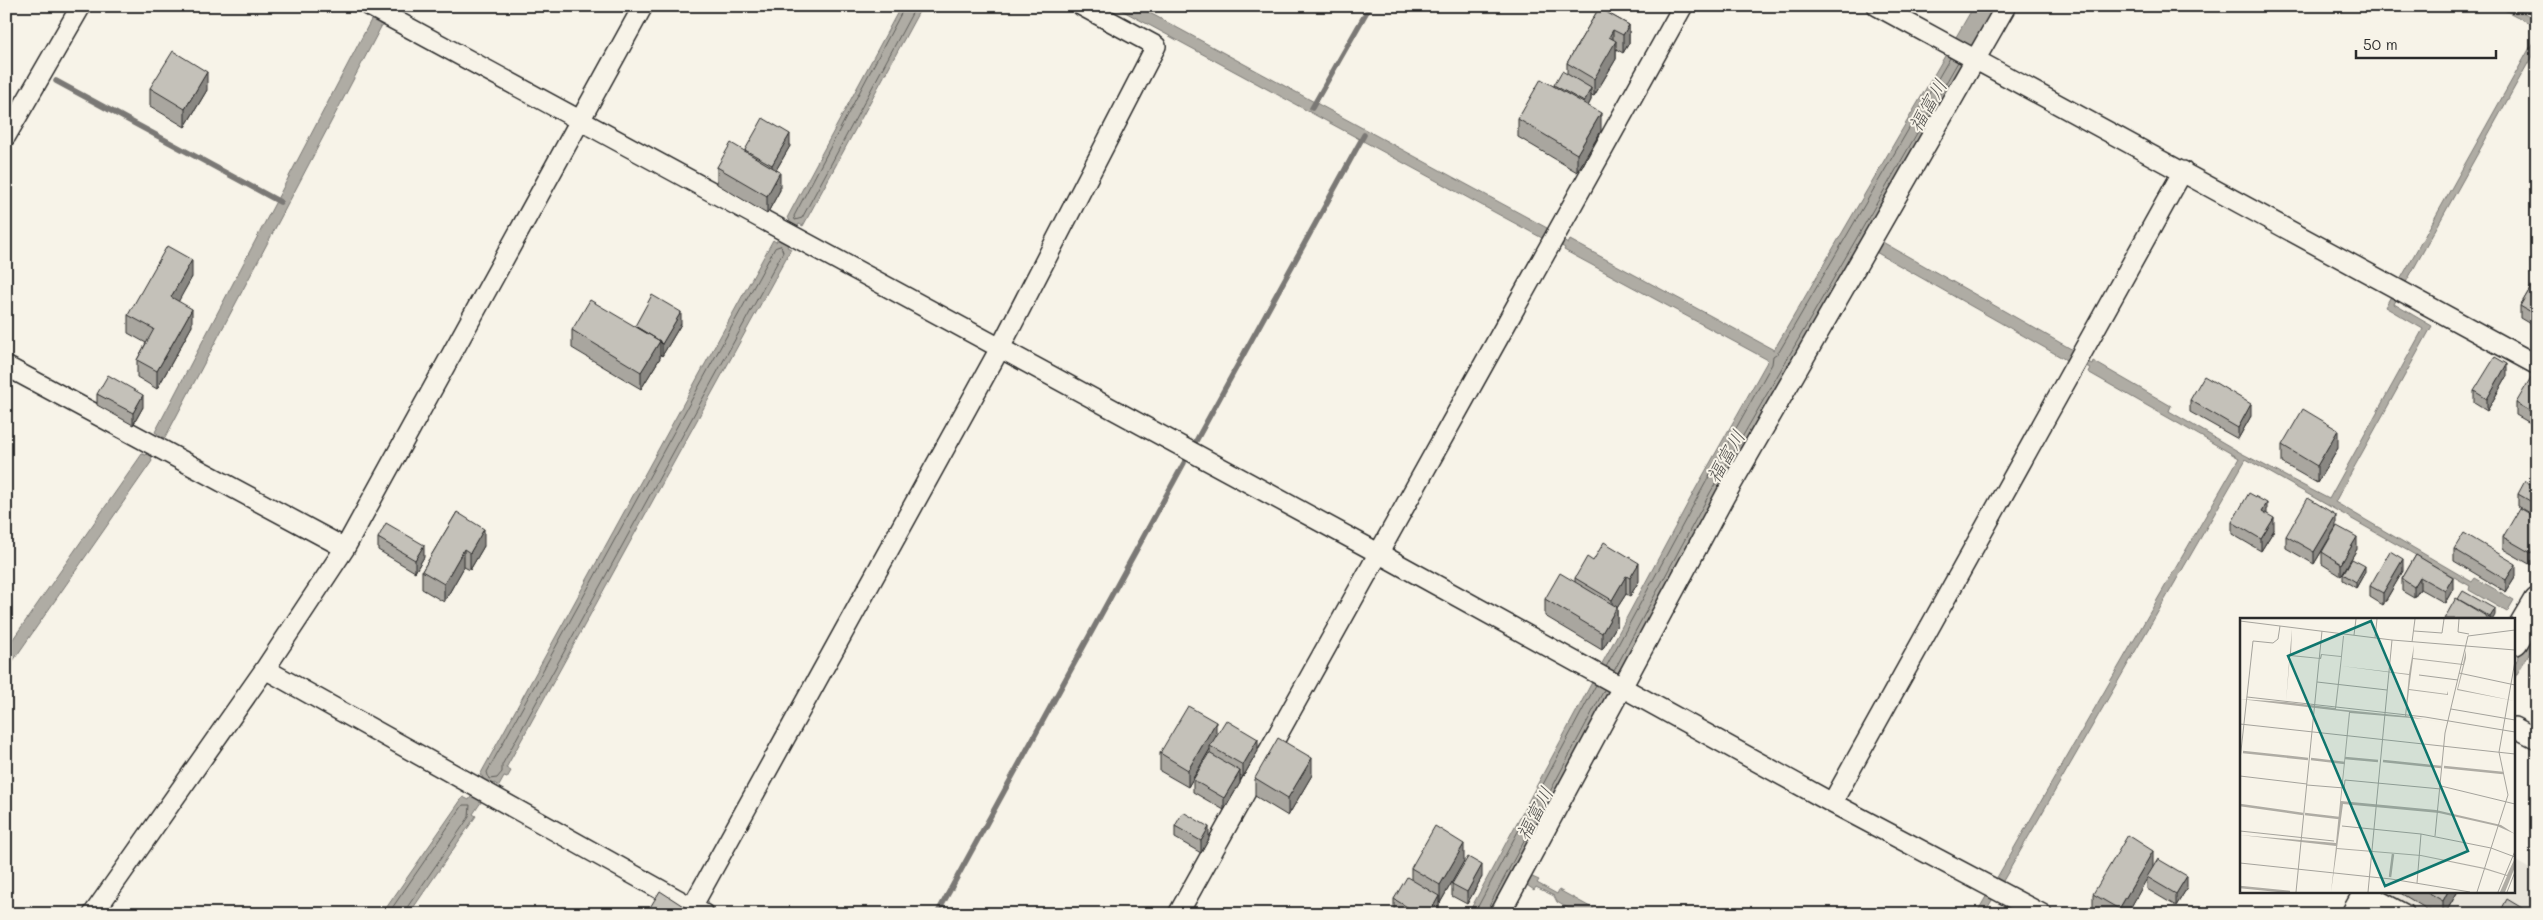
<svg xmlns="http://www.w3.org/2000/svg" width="2543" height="920" font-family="Mali,'Klee One',sans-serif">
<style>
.built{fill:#e8e4da}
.water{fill:#afaca4;stroke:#7a7874}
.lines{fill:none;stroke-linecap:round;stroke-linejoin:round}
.shore{stroke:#605f5b;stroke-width:1}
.stream{stroke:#7a7874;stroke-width:5.5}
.minor-casing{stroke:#2b2b2b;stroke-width:22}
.primary-casing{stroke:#2b2b2b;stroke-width:31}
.minor{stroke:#f7f3e8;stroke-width:19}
.primary{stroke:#f7f3e8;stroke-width:28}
.wall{fill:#a9a69f;stroke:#2b2b2b}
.shaded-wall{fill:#898782;stroke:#2b2b2b}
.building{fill:#c4c1b9;stroke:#2b2b2b}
.labels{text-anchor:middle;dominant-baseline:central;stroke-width:4;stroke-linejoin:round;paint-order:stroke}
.water-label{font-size:19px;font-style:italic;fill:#53524f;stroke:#f7f3e8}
.inset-river{fill:none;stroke:#afaca4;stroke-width:2.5}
.inset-road{fill:none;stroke:#a5a39c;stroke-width:1}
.view{fill:#0f766e;fill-opacity:0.15;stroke:#0f766e;stroke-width:2.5}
.inset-edge{fill:none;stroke:#2b2b2b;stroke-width:2.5}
</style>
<rect width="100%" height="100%" fill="#f7f3e8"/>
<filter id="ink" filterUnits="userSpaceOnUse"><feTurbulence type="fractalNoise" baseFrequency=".02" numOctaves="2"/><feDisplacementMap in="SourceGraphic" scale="10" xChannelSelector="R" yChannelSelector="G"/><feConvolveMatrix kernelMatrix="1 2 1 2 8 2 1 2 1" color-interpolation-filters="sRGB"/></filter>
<g filter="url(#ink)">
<path class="built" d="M2514 860 2537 873V914H2376L2388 891H2514Z"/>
<path class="water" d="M381 6H388L379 24 382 25 165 438 162 437 151 459 152 461 6 671V649L142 454 146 455 158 434 155 432 371 20H373Z
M901 6H922L803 226 799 224 787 247 791 249 506 768 511 771 507 778 504 777 499 786 494 783 473 814 476 816 409 914H382L463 797 469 800 483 777 480 775 773 240 776 242 790 220 787 218Z
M1114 6H1137L1547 228 1546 231 1568 244 1570 240 1774 350 1974 6H1996L1864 235 1878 242 1879 240 2073 350 2071 354 2092 364 2093 361 2171 406 2169 411 2241 453 2329 499 2423 329 2385 307 2537 35V47L2394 304 2432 326 2335 502 2472 582 2475 578 2514 600 2507 612 2469 590 2470 586 2246 459 1984 914H1976L2239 458 2088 372 2090 368 2070 358 2068 361 1874 251 1876 246 1862 238 1714 496 1514 869 1539 880 1537 883 1557 894 1559 890 1603 914H1578L1557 902 1554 896 1536 887 1534 890 1511 874 1489 914H1468L1696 488 1768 360 1564 250 1565 248 1544 235 1542 238Z
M2497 6H2511L2537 20V27Z
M2537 625V640L2514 679V665Z"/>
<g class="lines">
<path class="shore" d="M905 6 794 216 795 220 802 218 916 6
M781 246 783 252 502 765V772L497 778 489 779 487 772 775 248Z
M1606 667 1701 491 1772 364 1773 356 1779 352 1950 58
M1614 671 1710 493 1958 62
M388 914 463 805H470L469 817 406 909 405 914
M1474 914 1596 685
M1485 914 1604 690"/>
<path class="stream" d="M56 81 280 202
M1312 108 1370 6
M1196 441 1364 135
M937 914 1184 463"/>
<g class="minor-casing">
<path id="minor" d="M369 6 1380 554 1832 803 2042 914
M1877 6 2537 365
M6 136 81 6
M6 366 345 548
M265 669 704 914
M2514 727 2537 739
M1832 803 2183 171
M2367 894 2404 914
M692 907 999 350 1156 46 1082 6
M93 914 265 669 345 548 643 6
M1178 914 1683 6
M1500 914 1725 496 2006 6"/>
</g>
<g class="primary-casing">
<path id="primary" d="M2514 641 2537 602
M2356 914 2369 891"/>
</g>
<use href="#minor" class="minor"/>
<use href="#primary" class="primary"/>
</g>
<path class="wall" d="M1599 8 1629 25V43L1623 53 1616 49V59L1594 96 1591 95V100L1588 106 1601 131 1577 172 1518 137V119L1554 86V85L1567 74V63Z
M150 88 207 90 185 127 150 106Z
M790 146 776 170 780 190 767 214 717 184V167L745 152V150Z
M192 277 178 301 192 326 157 389 137 377V360L146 343 128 333V315Z
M2537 277V328L2520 318V306Z
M681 324 662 356 660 354V358L641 389 572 348V330L635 326Z
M2507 376 2487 411 2474 403V391Z
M2537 376V427L2516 415V403Z
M97 394 143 407 133 425 97 405Z
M2190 400 2251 416 2238 439 2190 412Z
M2282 445 2338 448 2317 483 2282 463Z
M2537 475V517L2518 506V494L2534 486V479Z
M457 512 484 546 470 570 464 567 444 602 422 589V571Z
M2267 514 2274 530 2261 551 2232 534V522Z
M2537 518V555L2531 565 2503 549V537Z
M2336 527 2314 564 2286 548V536Z
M378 538 424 557 415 572 378 550Z
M2357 549 2341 576 2322 564V552Z
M2454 549 2516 576 2506 592 2454 561Z
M2416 555 2453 589 2445 603 2420 589 2414 598 2402 591V579Z
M1593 561 1639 581 1630 596 1626 594 1617 608V625L1602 650 1545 616V599L1575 582V578Z
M2403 571 2383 605 2370 597V586Z
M2365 572 2356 588 2343 580V574Z
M2537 669V688L2533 686V675Z
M2537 694V715L2533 713V701Z
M1216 737 1258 751 1243 777 1240 775V783L1224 810 1193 792V780L1210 754V749L1188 787 1160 771V753Z
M1312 775 1288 816 1255 796V778Z
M1175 826 1209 839 1201 853 1175 838Z
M1464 861 1440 903 1439 902V908L1436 914H1399L1394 911V899L1411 879V868Z
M2153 867 2187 888 2176 906 2147 889V878L2127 914H2096L2093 912V894Z
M1482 877 1467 904 1452 896V884Z
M2397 891H2458L2445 914H2435Z"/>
<path class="shaded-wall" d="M1629 25V43L1623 53V35Z
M1613 30V46L1616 41V59L1594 96V79L1609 37Z
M207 72V90L185 127V109Z
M1591 88V100L1584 114V102Z
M1601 113V131L1577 172V154Z
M790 134V146L772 177V165Z
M780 172V190L767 214V196Z
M192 260V277L171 315V297Z
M192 309V326L157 389V371Z
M681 312V324L662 356V344Z
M660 341V358L641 389V372Z
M2507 364V376L2487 411V399Z
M143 395V407L133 425V413Z
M2251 404V416L2238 439V428Z
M2338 430V448L2317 483V466Z
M2267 503V515L2262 511Z
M2336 515V527L2314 564V552Z
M2274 518V530L2261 551V539Z
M484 529V546L470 570V553Z
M2357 537V549L2341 576V564Z
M2537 543V555L2531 565V553Z
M424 545V557L415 572V560Z
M464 549V567L444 602V584Z
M2403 559V571L2383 605V593Z
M1639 563V581L1630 596V578Z
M2516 564V576L2506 592V580Z
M2365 566V572L2356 588V582Z
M1626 576V594L1617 608V625L1602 650V633L1612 616V600Z
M2420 577V589L2414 598V587Z
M2453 577V589L2445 603V591Z
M2495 609V615L2493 619H2490V617Z
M1216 722V740L1210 746V749L1188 787V770Z
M1258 739V751L1243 777V765Z
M1312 758V775L1288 816V798Z
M1240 771V783L1224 810V798Z
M1209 827V839L1201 853V841Z
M1464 844V861L1440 903V885Z
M2153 851V868L2127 914H2119V909Z
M1482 865V877L1467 904V892Z
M2187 876V888L2176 906V894Z
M2448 891H2458L2445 914H2443V901Z
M1439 896V908L1436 914H1429Z"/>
<path class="building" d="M1599 8 1629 25 1623 35 1613 30 1609 37 1616 41 1594 79 1567 63Z
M173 51 207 72 185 109 150 88Z
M1562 71 1591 88 1584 102 1554 85Z
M1541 79 1601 113 1577 154 1518 119Z
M763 118 790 134 772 165 745 150Z
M731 143 780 172 767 196 717 167Z
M167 246 192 260 171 297 192 309 157 371 137 360 154 329 128 315Z
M2537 277V316L2520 306Z
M652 295 681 312 662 344 660 342V341L635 326Z
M590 300 660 341 641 372 572 330Z
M2495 357 2507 364 2487 399 2474 391Z
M2533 374 2537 376V415L2516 403Z
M108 375 143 395 133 413 97 394Z
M2204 376 2251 404 2238 428 2190 400Z
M2303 409 2338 430 2317 466 2282 445Z
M2525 481 2537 488V505L2518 494Z
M2249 493 2267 503 2262 511 2274 518 2261 539 2232 522Z
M2308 498 2336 515 2314 552 2286 536Z
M2520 508 2537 518V543L2531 553 2503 537Z
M457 512 484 529 470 553 464 549 444 584 422 571Z
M386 523 424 545 415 560 378 538Z
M2337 526 2357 537 2341 564 2322 552Z
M2464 533 2516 564 2506 580 2454 549Z
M1604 542 1639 563 1630 578 1626 576 1612 600 1575 578 1587 557 1593 561Z
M2390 551 2403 559 2383 593 2370 586Z
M2416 555 2453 577 2445 591 2420 577 2414 587 2402 579Z
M2352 559 2365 566 2356 582 2343 574Z
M1560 573 1617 607 1602 633 1545 599Z
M2463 591 2495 609 2490 617 2458 599Z
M2456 598 2491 619H2444Z
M2537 669V677L2533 675Z
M2537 694V703L2533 701Z
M1188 706 1216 722 1188 770 1160 753Z
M1226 720 1258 739 1243 765 1210 746Z
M1278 738 1312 758 1288 798 1255 778Z
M1209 753 1240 771 1224 798 1193 780Z
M1183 812 1209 827 1201 841 1175 826Z
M1435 826 1464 844 1440 885 1411 868Z
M2128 835 2153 851 2119 909 2093 894Z
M1468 857 1482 865 1467 892 1452 884Z
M2158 859 2187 876 2176 894 2147 877Z
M1407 877 1439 896 1429 914H1419L1394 899Z
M660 891 694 913V914H646Z
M2426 891H2448L2443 901Z
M2507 899 2532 914H2499Z
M603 911 608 914H601Z"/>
</g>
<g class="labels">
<g class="water-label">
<text transform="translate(1927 105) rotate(-60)">福富川</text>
<text transform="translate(1725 456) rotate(-60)">福富川</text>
<text transform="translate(1534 813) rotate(-62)">福富川</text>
</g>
</g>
<g transform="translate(2240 618)">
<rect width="275" height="275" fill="#f7f3e8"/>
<path d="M52 11 51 37 80 40 81 36 101 38 103 18H104L101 48 169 56 174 27 173 40 223 46 226 32V40L264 47 226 40 218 71 275 83 217 72 223 47 173 41 169 71 207 76 208 73V77L169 72 166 98 275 117 183 101 110 95 101 183 196 192 261 207 275 216 257 208 199 195 103 186 97 230 181 237 245 250 267 257 275 240V249L265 274H260L267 258 244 251 181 238 97 231 91 274 96 228 0 217 96 225 109 94 0 81 46 84 49 44 13 40 49 44ZM82 37 101 39 95 90 46 84 50 38 81 41ZM101 48 169 57 165 98 96 91Z" fill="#afaca4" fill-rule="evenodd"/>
<path class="inset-river" d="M3 134 68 141M105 140 138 143M71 141 105 145M143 143 201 149M204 149 263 155M0 187 63 196M65 196 99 200M150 259 153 236M0 269 50 274"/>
<path class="inset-road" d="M219 1 218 14 229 16M0 3 152 22 275 32M174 13 202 15 204 1M114 17 116 1M135 20 137 1M172 24 175 1M219 55 275 67M179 57 218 62M77 64 147 72M7 79 185 99 275 114M211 91 275 102M0 106 275 136M0 142 13 23 33 25 38 21 40 8M0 158 67 166M67 167 104 170 105 162 201 171M201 168 275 186M102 208 181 216 251 230 275 239M0 213 94 223M195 218 205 115 228 18 275 12M0 245 151 261 230 274M177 265 181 216M56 274 82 13M128 274 152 22M237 274 268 177 259 134 275 43M258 274 275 233M267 274 275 254"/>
<path class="view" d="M131 3 228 233 145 268 48 38Z"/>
<rect width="275" height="275" class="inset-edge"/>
</g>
<rect width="2543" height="920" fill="none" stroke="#f7f3e8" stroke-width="25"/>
<rect x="12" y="12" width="2518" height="895" fill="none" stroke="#2b2b2b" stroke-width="2" filter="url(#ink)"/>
<path d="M2356 50v8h140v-8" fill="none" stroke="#2b2b2b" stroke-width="2.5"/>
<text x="2363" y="50" font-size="15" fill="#2b2b2b" stroke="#f7f3e8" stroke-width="4" paint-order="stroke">50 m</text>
</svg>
